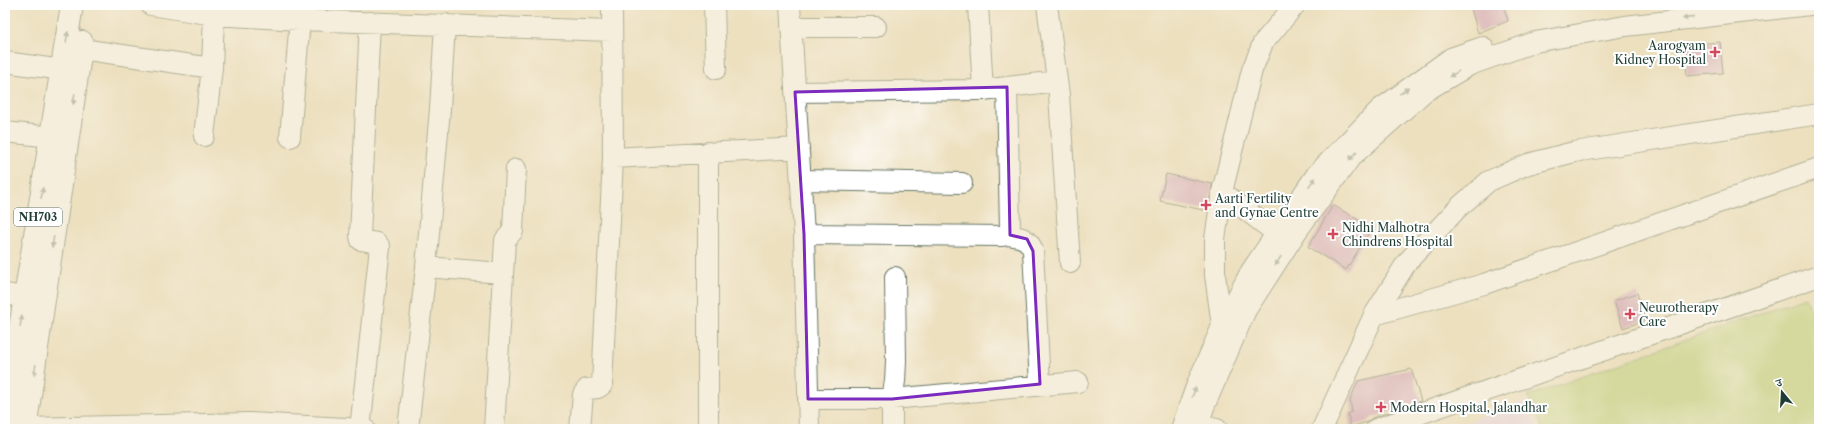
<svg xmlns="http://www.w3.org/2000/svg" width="1824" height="434" font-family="'Libre Caslon Text','Noto Serif Devanagari',serif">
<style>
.built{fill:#e5d3f0}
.green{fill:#b8d176;stroke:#6c8755}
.building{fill:#cf99be}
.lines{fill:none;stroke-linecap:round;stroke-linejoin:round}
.minor-casing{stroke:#677665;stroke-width:22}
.highway-casing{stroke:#677665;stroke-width:24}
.minor{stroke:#fff;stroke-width:20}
.highway{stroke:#fff;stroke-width:22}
.oneway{fill:#8f9e9a}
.marked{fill:none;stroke:#7b2cbf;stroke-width:3;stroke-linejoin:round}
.poi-dot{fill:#d1495b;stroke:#fff;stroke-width:1.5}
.labels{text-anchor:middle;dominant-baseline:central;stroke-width:4;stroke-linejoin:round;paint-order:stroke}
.shield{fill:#fff;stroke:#627771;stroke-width:1}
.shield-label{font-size:11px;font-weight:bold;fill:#1f3d34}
.poi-label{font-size:12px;fill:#1f3d34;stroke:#fff;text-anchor:start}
</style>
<rect width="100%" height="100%" fill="#fff"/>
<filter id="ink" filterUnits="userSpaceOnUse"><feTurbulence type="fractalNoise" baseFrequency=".025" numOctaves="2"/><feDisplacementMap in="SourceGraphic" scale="8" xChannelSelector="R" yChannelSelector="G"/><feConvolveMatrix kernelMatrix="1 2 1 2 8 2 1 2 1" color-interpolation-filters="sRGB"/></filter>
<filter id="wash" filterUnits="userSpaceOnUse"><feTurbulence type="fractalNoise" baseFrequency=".012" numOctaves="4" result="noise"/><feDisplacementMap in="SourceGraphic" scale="16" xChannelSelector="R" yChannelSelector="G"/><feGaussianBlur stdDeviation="0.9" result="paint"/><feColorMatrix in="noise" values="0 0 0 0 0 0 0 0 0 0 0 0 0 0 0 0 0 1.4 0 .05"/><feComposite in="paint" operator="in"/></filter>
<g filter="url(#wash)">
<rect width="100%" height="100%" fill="#ede0bf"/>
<path class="built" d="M1525 400 1538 429H1451Z"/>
<path class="green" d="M1805 297 1819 326V429H1543L1528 396Z"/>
<g id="blocks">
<path class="building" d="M1470 5H1503L1508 21 1478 33Z
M1720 42 1723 73 1687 76 1684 45Z
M1166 174 1212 184 1208 211 1160 201Z
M1333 205 1372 228 1346 270 1308 247Z
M1637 293 1646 320 1623 328 1614 301Z
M1411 369 1421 401 1372 418 1367 422 1350 427 1348 414 1352 412 1350 400 1358 381Z"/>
</g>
</g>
<g filter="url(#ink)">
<use href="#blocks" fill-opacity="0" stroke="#677665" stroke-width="1"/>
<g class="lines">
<g class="minor-casing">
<path id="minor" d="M151 5 214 15 300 20 612 31
M714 5 716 69
M790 5 804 234 809 429
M978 5 983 90
M1047 5 1059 95 1070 263
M791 27H876
M81 49 212 68
M5 62 77 72
M795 92 983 90 1057 81
M5 132 52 137
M204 136 212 68 214 15
M290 137 300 20
M613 158 799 148
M801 180 962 183
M1222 192 1276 233
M804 234 1001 236 1008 235 1010 229 1007 87
M1008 235C1021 237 1029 238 1033 251L1040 384
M426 267 502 273
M5 294 25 297
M1374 315 1484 284 1819 168
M1222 326 1215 275V239L1222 192 1252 70 1263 43 1295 5
M808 399H892L1078 382
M1198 425 1217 429
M26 428 249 423 365 429
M360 429 380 247 377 243 361 240 360 236 370 22
M408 429 426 267 440 109 445 24
M494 429 505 240 513 231 516 169
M580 429 583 394 587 389 598 388 602 385 613 158 612 5
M708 429V152
M892 429V399L895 381 896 361 895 277
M1181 429 1197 384 1222 326 1251 271 1316 175 1380 109 1451 58 1483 47
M1197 429 1204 407 1246 310 1297 231 1351 157 1424 92 1470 65 1535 42 1625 26 1810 5
M1322 429 1374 315 1407 262 1459 207 1489 181 1528 164 1574 152 1819 114
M1376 429 1819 276"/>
</g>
<g class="highway-casing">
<path id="highway" d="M6 429 17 347 72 5
M25 429 82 42"/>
</g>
<use href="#minor" class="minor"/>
<use href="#highway" class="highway"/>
</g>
<defs><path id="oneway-solid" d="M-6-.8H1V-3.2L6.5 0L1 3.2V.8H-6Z"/></defs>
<g class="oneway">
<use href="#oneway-solid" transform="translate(1688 18) rotate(174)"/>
<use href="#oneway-solid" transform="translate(67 37) rotate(-81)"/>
<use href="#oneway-solid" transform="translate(1454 74) rotate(149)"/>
<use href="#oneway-solid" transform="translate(1404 91) rotate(-35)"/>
<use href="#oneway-solid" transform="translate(74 99) rotate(98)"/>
<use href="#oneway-solid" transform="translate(1353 156) rotate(135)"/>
<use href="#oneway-solid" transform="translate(1312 182) rotate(-55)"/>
<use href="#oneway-solid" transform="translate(42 193) rotate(-80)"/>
<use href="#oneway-solid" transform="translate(53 242) rotate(98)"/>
<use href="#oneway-solid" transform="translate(1278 261) rotate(123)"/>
<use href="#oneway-solid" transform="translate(21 321) rotate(-81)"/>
<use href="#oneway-solid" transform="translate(35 370) rotate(98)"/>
<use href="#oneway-solid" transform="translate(1194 392) rotate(-70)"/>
</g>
</g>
<path d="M0 0H1824V434H0ZM1007 87 1010 235 1027 239 1033 251 1040 384 892 399H808L804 234 795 92Z" fill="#ede0bf" fill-opacity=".55" fill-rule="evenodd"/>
<path class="marked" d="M1007 87 1010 235 1027 239 1033 251 1040 384 892 399H808L804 234 795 92Z"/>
<g class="poi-dot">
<path d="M1713 46h4v4h4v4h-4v4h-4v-4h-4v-4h4z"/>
<path d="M1204 199h4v4h4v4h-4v4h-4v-4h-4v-4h4z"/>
<path d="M1331 228h4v4h4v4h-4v4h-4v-4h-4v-4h4z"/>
<path d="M1628 308h4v4h4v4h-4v4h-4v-4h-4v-4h4z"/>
<path d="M1379 401h4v4h4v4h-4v4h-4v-4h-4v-4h4z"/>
</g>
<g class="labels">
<rect class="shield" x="14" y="208" width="48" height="18" rx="3"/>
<g class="shield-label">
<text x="38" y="217">NH703</text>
</g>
<g class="poi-label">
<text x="1706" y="45" text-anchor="end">Aarogyam<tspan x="1706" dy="14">Kidney Hospital</tspan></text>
<text x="1215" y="198">Aarti Fertility<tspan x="1215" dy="14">and Gynae Centre</tspan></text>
<text x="1342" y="227">Nidhi Malhotra<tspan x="1342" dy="14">Chindrens Hospital</tspan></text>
<text x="1639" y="307">Neurotherapy<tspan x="1639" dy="14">Care</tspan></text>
<text x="1390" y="407">Modern Hospital, Jalandhar</text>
</g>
</g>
<rect width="1824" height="434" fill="none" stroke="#fff" stroke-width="20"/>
<g transform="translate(1782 392) rotate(342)" stroke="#ffffff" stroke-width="3" paint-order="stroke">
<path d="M0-3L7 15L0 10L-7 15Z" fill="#1f3d34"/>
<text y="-6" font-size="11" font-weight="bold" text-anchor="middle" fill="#1f3d34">उ</text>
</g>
</svg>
